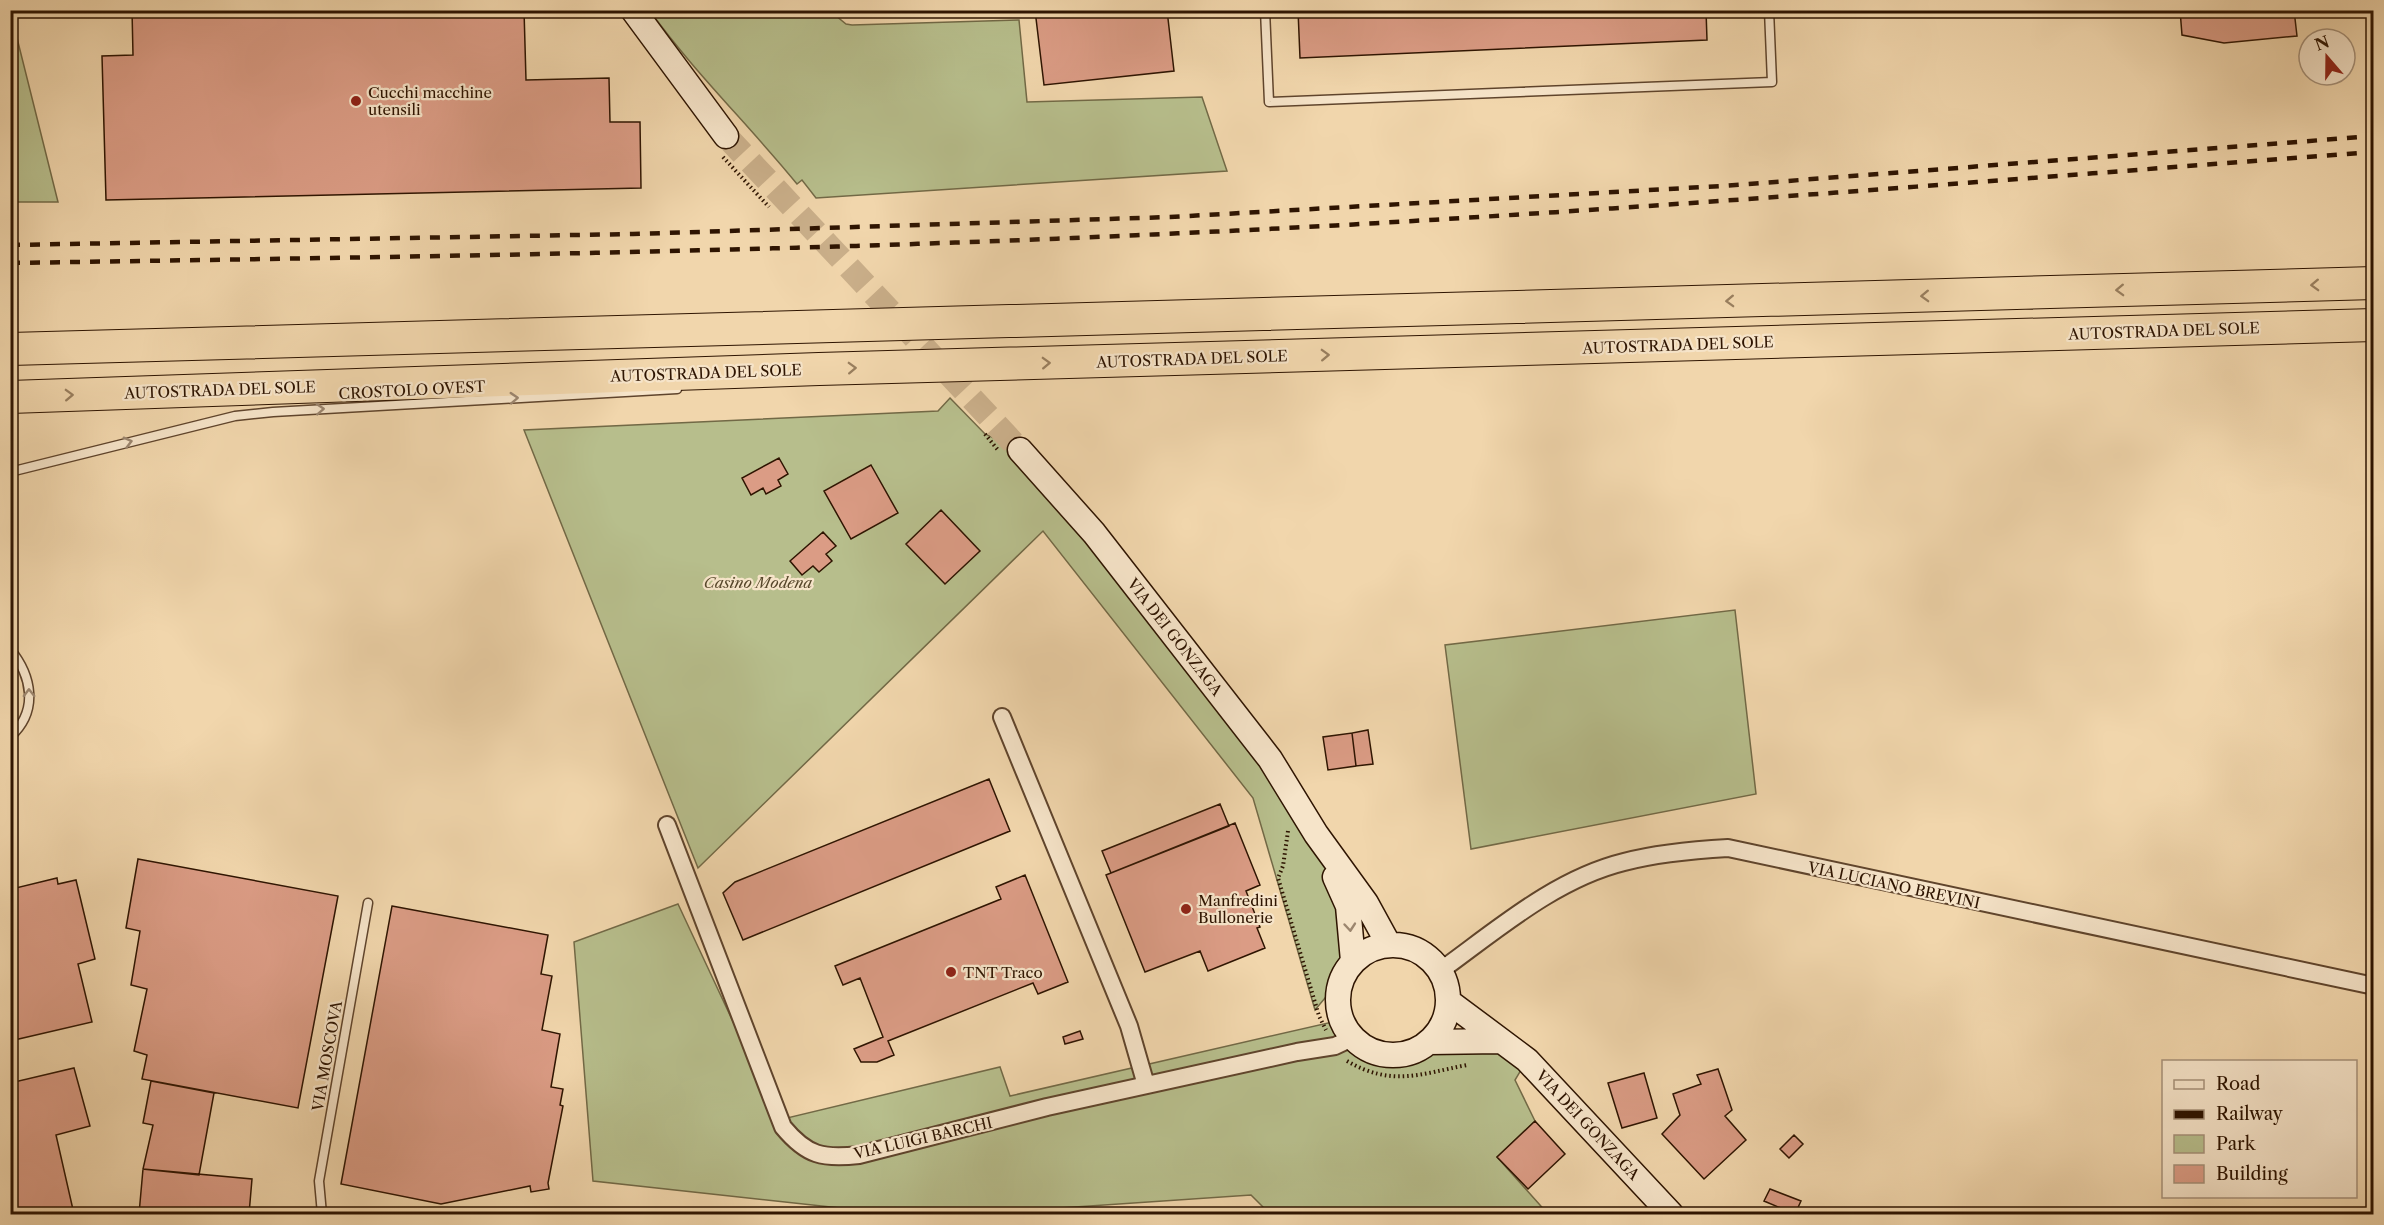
<svg xmlns="http://www.w3.org/2000/svg" width="2384" height="1225" font-family="'Libre Caslon Text',serif">
<style>
.green{fill:#b7be8c;stroke:#726946;stroke-width:1.5}
.building{fill:#db9c85;stroke:#2e1401;stroke-width:1.5}
.lines{fill:none;stroke-linecap:round;stroke-linejoin:round}
.secondary-tunnel{stroke:#caaf8a;stroke-width:24;stroke-dasharray:24 12;stroke-linecap:butt}
.service-casing{stroke:#5f442c;stroke-width:11}
.minor-casing{stroke:#5f442c;stroke-width:20}
.secondary-casing{stroke:#2e1401;stroke-width:27}
.motorway-casing{stroke:#2e1401;stroke-width:34}
.path{stroke:#2e1401;stroke-width:4;stroke-dasharray:1.5 3;stroke-linecap:butt}
.service{stroke:#f6e4c9;stroke-width:8}
.minor{stroke:#f6e4c9;stroke-width:16}
.secondary{stroke:#f6e4c9;stroke-width:24}
.motorway{stroke:#f1d6ac;stroke-width:32}
.rail{stroke:#2e1401;stroke-width:4.5;stroke-dasharray:10 10;stroke-linecap:butt}
.oneway{stroke:#997f5f}
.oneway2{stroke:#9c866f}
.poi-dot{fill:#8f2418;stroke:#f6e4c9;stroke-width:2}
.labels{text-anchor:middle;dominant-baseline:central;stroke-width:4.5;stroke-linejoin:round;paint-order:stroke}
.poi-label{font-size:15px;fill:#2e1401;stroke:#f6e4c9;text-anchor:start}
.street-label{font-size:15px;fill:#2e1401;stroke:#f6e4c9}
.park-label{font-size:15px;font-style:italic;fill:#57472b;stroke:#f6e4c9}
</style>
<rect width="100%" height="100%" fill="#f1d6ac"/>
<filter id="stains"><feTurbulence type="fractalNoise" baseFrequency=".00333" numOctaves="4"/><feColorMatrix values="0 0 0 0 .2 0 0 0 0 .09 0 0 0 0 .02 0 0 0 .5 -.17"/></filter>
<radialGradient id="worn" r=".72"><stop offset=".6" stop-color="#630" stop-opacity="0"/><stop offset="1" stop-color="#630" stop-opacity=".3"/></radialGradient>
<path class="green" d="M650 11H830L846 24 852 25 1019 20 1027 102 1202 97 1227 171 816 198 802 180 797 184C749 125 694 72 650 11Z
M10 14H11L58 202H11Z
M950 398 985 434 1020 450 1270 759 1348 906 1341 979 1315 1010 1253 798 1043 531 698 868 524 430 938 411Z
M1735 610 1756 794 1471 849 1445 645Z
M678 904 779 1120 1000 1067 1010 1096 1341 1020 1352 1038 1376 1053 1404 1054 1429 1042 1500 1041 1527 1060 1515 1080 1535 1121 1497 1157 1548 1214H1270L1251 1195 970 1214H895L593 1181 574 942Z"/>
<path class="building" d="M132 10H524L526 80 609 78 610 122H640L641 188 106 200 102 56 133 55Z
M846 10H956V12L846 15Z
M1035 10H1167L1174 71 1044 85Z
M1298 10H1706L1707 40 1300 58Z
M2180 10H2294L2297 36 2224 43 2182 35Z
M779 458 788 474 778 480 781 486 766 494 763 488 751 495 742 478Z
M871 465 898 513 851 539 824 491Z
M941 510 980 551 945 584 906 544Z
M823 532 836 546 826 554 832 561 819 572 813 566 802 575 790 561Z
M1368 730 1373 764 1356 766 1352 733Z
M1352 733 1356 766 1328 770 1323 737Z
M989 779 1010 831 743 940 723 893 735 882Z
M1220 804 1229 826 1111 873 1102 851Z
M1235 823 1260 885 1246 891 1260 927 1257 928 1265 948 1208 971 1200 951 1145 972 1106 875Z
M138 859 338 896 298 1108 142 1079 147 1055 134 1051 147 989 131 985 140 931 126 928Z
M1025 875 1068 982 1038 994 1033 983 888 1041 894 1055 877 1062H861L854 1049 883 1037 860 978 843 985 835 966 1001 899 996 887Z
M57 878 58 884 76 880 95 959 78 964 92 1022 10 1041V885L12 889Z
M392 906 548 935 541 974 552 976 542 1030 560 1034 551 1087 563 1089 560 1105 563 1106 548 1183 549 1189 531 1192 530 1186 441 1204 341 1184Z
M1080 1031 1083 1039 1065 1044 1063 1037Z
M74 1068 90 1126 56 1135 74 1214H10V1083Z
M1718 1069 1732 1110 1725 1116 1746 1140 1704 1179 1662 1134 1680 1115 1673 1094 1701 1084 1697 1075Z
M1644 1073 1657 1118 1622 1128 1608 1083Z
M151 1081 214 1093 199 1175 143 1169 153 1125 143 1123Z
M1535 1121 1565 1154 1528 1189 1497 1157Z
M1794 1135 1803 1144 1789 1158 1780 1149Z
M143 1169 252 1179 249 1214H139Z
M1770 1189 1801 1201 1795 1214 1764 1201Z"/>
<g class="lines">
<path class="secondary-tunnel" d="M726 136 1020 450"/>
<g class="service-casing">
<path id="service" d="M1265 10 1269 102 1772 82 1769 10
M10 472 235 416 273 412 677 389
M10 649C32 676 39 711 10 737
M322 1214 319 1181 368 903"/>
</g>
<g class="minor-casing">
<path id="minor" d="M1002 717 1129 1026 1146 1085
M667 825 783 1127C807 1156 823 1159 859 1155L1047 1107 1297 1052 1335 1046 1352 1038
M1440 971C1497 930 1555 879 1624 862 1658 853 1693 850 1728 848L2374 986"/>
</g>
<g class="secondary-casing">
<path id="secondary" d="M633 10 726 136
M1020 450 1094 533 1270 759 1316 834 1366 903 1389 945
M1335 877 1348 906 1353 961
M1338 1000a55 55 0 1 1 110 0a55 55 0 1 1-110 0Z
M1448 1001 1527 1060 1671 1214
M1429 1042 1500 1041"/>
</g>
<g class="motorway-casing">
<path id="motorway" d="M10 349 2374 283
M10 397 819 369 2374 325"/>
</g>
<path class="path" d="M723 157 769 207
M985 434 998 450
M1288 831 1283 866 1278 878 1319 1016 1326 1030
M1347 1061C1392 1087 1420 1074 1467 1065"/>
<use href="#service" class="service"/>
<use href="#minor" class="minor"/>
<use href="#secondary" class="secondary"/>
<use href="#motorway" class="motorway"/>
<path class="rail" d="M10 245 633 234 1170 217 1722 186 2374 136
M10 263C395 257 779 252 1163 234 1567 216 1970 182 2374 152"/>
</g>
<defs><path id="oneway-chevron" d="M-2-3.5L2.5 0L-2 3.5" fill="none" stroke-width="1.6" stroke-linecap="round" stroke-linejoin="round" transform="scale(1.5)"/></defs>
<g class="oneway">
<use href="#oneway-chevron" transform="translate(2315 285) rotate(178)"/>
<use href="#oneway-chevron" transform="translate(2120 290) rotate(178)"/>
<use href="#oneway-chevron" transform="translate(1925 296) rotate(178)"/>
<use href="#oneway-chevron" transform="translate(1730 301) rotate(178)"/>
<use href="#oneway-chevron" transform="translate(1325 355) rotate(-2)"/>
<use href="#oneway-chevron" transform="translate(1046 363) rotate(-2)"/>
<use href="#oneway-chevron" transform="translate(852 368) rotate(-2)"/>
<use href="#oneway-chevron" transform="translate(69 395) rotate(-2)"/>
</g>
<g class="oneway2">
<use href="#oneway-chevron" transform="translate(514 398) rotate(-3)"/>
<use href="#oneway-chevron" transform="translate(320 409) rotate(-3)"/>
<use href="#oneway-chevron" transform="translate(128 442) rotate(-15)"/>
<use href="#oneway-chevron" transform="translate(29 693) rotate(-91)"/>
<use href="#oneway-chevron" transform="translate(1350 927) rotate(85)"/>
</g>
<g class="poi-dot">
<circle cx="356" cy="101" r="6"/>
<circle cx="1186" cy="909" r="6"/>
<circle cx="951" cy="972" r="6"/>
</g>
<g class="labels">
<g class="poi-label">
<text x="368" y="92">Cucchi macchine<tspan x="368" dy="17">utensili</tspan></text>
<text x="1198" y="900">Manfredini<tspan x="1198" dy="17">Bullonerie</tspan></text>
<text x="963" y="972">TNT Traco</text>
</g>
<g class="street-label">
<text transform="translate(2164 331) rotate(-2)">AUTOSTRADA DEL SOLE</text>
<text transform="translate(1678 345) rotate(-2)">AUTOSTRADA DEL SOLE</text>
<text transform="translate(1192 359) rotate(-2)">AUTOSTRADA DEL SOLE</text>
<text transform="translate(706 373) rotate(-2)">AUTOSTRADA DEL SOLE</text>
<text transform="translate(220 390) rotate(-2)">AUTOSTRADA DEL SOLE</text>
<text transform="translate(412 390) rotate(-3)">CROSTOLO OVEST</text>
<text transform="translate(1175 637) rotate(52)">VIA DEI GONZAGA</text>
<text transform="translate(1894 885) rotate(12)">VIA LUCIANO BREVINI</text>
<text transform="translate(327 1056) rotate(-80)">VIA MOSCOVA</text>
<text transform="translate(1588 1125) rotate(47)">VIA DEI GONZAGA</text>
<text transform="translate(923 1138) rotate(-13)">VIA LUIGI BARCHI</text>
</g>
<g class="park-label">
<text x="758" y="582">Casino Modena</text>
</g>
</g>
<rect width="2384" height="1225" fill="none" stroke="#f1d6ac" stroke-width="36"/>
<rect x="12" y="12" width="2360" height="1201" fill="none" stroke="#2e1401" stroke-width="3"/>
<rect x="18" y="18" width="2348" height="1189" fill="none" stroke="#2e1401" stroke-width="1.5"/>
<rect x="2162" y="1060" width="195" height="138" fill="#f6e4c9" stroke="#a69179" stroke-width="1.5"/>
<rect x="2174" y="1080" width="30" height="9" fill="#f6e4c9" stroke="#a69179" stroke-width="1.5"/>
<text x="2216" y="1090" font-size="18" fill="#2e1401">Road</text>
<rect x="2174" y="1110" width="30" height="9" fill="#2e1401" stroke="#a69179" stroke-width="1.5"/>
<text x="2216" y="1120" font-size="18" fill="#2e1401">Railway</text>
<rect x="2174" y="1135" width="30" height="18" fill="#b7be8c" stroke="#a69179" stroke-width="1.5"/>
<text x="2216" y="1150" font-size="18" fill="#2e1401">Park</text>
<rect x="2174" y="1165" width="30" height="18" fill="#db9c85" stroke="#a69179" stroke-width="1.5"/>
<text x="2216" y="1180" font-size="18" fill="#2e1401">Building</text>
<g transform="translate(2327 57) rotate(340)"><circle r="28" fill="#f6e4c9" stroke="#a69179" stroke-width="1.5"/>
<path d="M0-4.5L10 22L0 15L-10 22Z" fill="#8f2418"/>
<text y="-9" font-size="16" font-weight="bold" text-anchor="middle" fill="#2e1401">N</text>
</g>
<rect width="100%" height="100%" filter="url(#stains)"/>
<rect width="100%" height="100%" fill="url(#worn)"/>
</svg>
